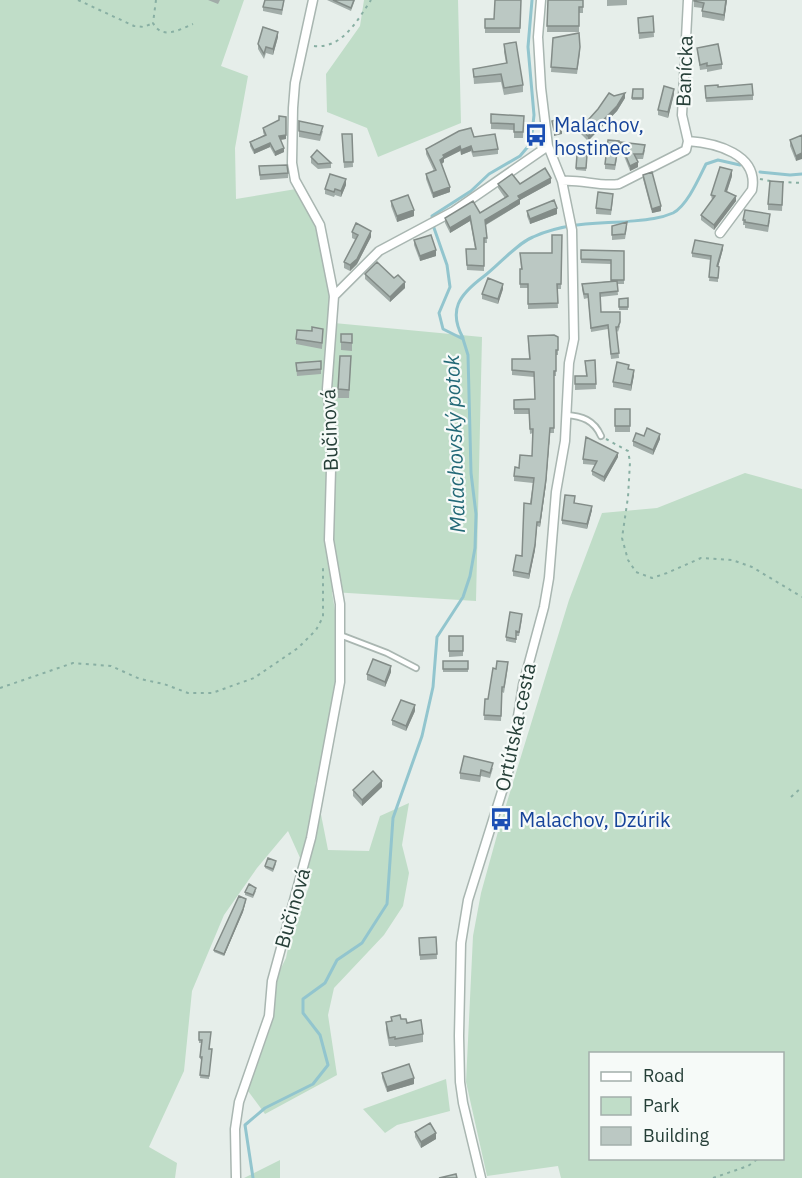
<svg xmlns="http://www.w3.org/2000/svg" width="802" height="1178" font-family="'IBM Plex Sans',sans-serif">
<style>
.green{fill:#c0ddc8;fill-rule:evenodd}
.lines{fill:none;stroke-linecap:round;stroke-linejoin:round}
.stream{stroke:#92c5ce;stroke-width:3}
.service-casing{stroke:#a9b6b1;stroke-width:8}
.minor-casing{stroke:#a9b6b1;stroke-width:11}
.path{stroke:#88afa3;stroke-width:2;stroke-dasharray:3 4.5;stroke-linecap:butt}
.service{stroke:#fff;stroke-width:4.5}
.minor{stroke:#fff;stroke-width:8}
.wall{fill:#a1aca8}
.shaded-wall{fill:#838c88}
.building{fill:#bbc8c3;stroke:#838c88;stroke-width:1.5}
.labels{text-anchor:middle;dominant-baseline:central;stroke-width:4.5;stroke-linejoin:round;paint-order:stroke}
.street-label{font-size:20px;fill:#263f38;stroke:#f6faf8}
.transit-label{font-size:20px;fill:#164399;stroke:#f6faf8;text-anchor:start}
.water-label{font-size:21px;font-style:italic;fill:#236977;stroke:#f6faf8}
</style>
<rect width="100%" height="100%" fill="#e6eeea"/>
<path class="green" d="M0 0H244L221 66 248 76 235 148 236 199 296 189 324 230 334 323 482 337 476 601 332 592 341 648 332 734 315 784 328 850 369 851 380 816 409 803 402 845 409 873 403 906 384 935 334 988 328 1015 337 1075 265 1114 248 1091 271 1026 277 976 286 958 291 933 310 884V880L288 831 257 868 224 915 192 991 184 1071 149 1147 177 1163 175 1178H0Z
M364 0H458L461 123 378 157 367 128 327 112 326 74 360 26Z
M745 473 802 489V1178H561L558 1166 487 1176 466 1082 473 936 481 893 499 828 569 600 602 513 657 508ZM590 1054H782V1158H590Z
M446 1079 450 1111 397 1125 385 1133 363 1109Z
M280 1160V1178H244Z"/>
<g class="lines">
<path class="stream" d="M760 172 790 175 802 174
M463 338C448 310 459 295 483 277 498 266 516 244 533 237 561 224 593 223 623 222 640 220 657 220 673 213 687 206 699 178 706 164L718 160 740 165
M253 1178 245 1125 265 1108 313 1084 328 1065 320 1035 303 1013V999L325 983 337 960 362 943 387 904 393 818 422 736 433 687 437 637 463 597 470 576 475 548 476 514 471 473 468 355 463 339 443 329 439 313 450 287 447 265 434 228 432 216 471 191 489 174 520 156 531 143 534 115 528 47 532 0"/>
<g class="service-casing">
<path id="service" d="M566 415C582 416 594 420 601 436
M340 635 387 653 416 668"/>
</g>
<g class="minor-casing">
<path id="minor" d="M688 141C716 143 759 154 752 190L720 233
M562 181C581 179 599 187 619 184L686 150 688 141 682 115 688 0
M334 296 379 251 454 211 548 146
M236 1178 235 1129 239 1102 269 1016 272 981 311 838 340 682V604L329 540 332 434 327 389 334 296 320 225 295 180 292 163 293 108 295 83 313 0
M481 1178 463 1103 460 1082 459 1036 461 943 468 900 510 766 523 685 544 607 549 578 556 492 565 441 569 363 574 339 572 230 562 181 548 146 541 88 538 37 541 0"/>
</g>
<path class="path" d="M78 0 134 26 144 27 153 23
M156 0 153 23C162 40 179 30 193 24
M314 46C342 49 357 21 371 0
M760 179 775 182
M781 182 802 183
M606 439 628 451 630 462 628 497 622 538 628 560 636 572 652 578 667 573 701 558 732 560 752 567 802 597
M0 688 73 663 111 666 140 679 164 684 188 693H212L254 678 298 648 316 630 323 617V566
M791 797 802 787
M713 1178 748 1166 759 1158"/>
<use href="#service" class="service"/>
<use href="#minor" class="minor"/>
</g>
<path class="wall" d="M208 0H220L218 4Z
M284 0 282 15 263 11V7Z
M327 0H355L351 11Z
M521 0 520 33H485V28L494 19Z
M548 0H583V13H579V32H547Z
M607 0H627V5L607 6Z
M694 0H727L724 21 702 17V8L694 7Z
M653 16 654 37 639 39 638 18Z
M278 37 273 55 266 53 264 59 258 49V44Z
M553 38 580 53 577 74 551 72Z
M504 44 523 85V92L504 95 501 82 474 84 473 69 506 63 504 52Z
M697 48 722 64V69L707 72V69L700 70Z
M705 86 718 87 753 95V100L706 102Z
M633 89H643V100H632Z
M674 94 668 118 658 115V110Z
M614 96 625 98 617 111 588 141 580 133V129Z
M491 114 524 116 523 138H514V130L491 129Z
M286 117V139L280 140 284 152 275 156 270 147 254 154 250 146V142L264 135 263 132V128Z
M299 121 323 131 320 141 299 137Z
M342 134H352L353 167 344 168Z
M802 135 796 161 790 146V140Z
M474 137 498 149V154L473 157 471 151 461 155 460 151 444 159V162L442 164 450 192 433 198 426 179V174L434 171 426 154V149Z
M620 142 645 150 643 159H636L638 167 630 171 620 146Z
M619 146 615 170 605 169V164Z
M587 155 586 171 576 170V168Z
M311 157 331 163V168L318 169 311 163Z
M259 166 288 173V178L260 180Z
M643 175 661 211 652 213 643 179Z
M732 176 727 192 736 201 714 230 701 220V215L712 200 711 195Z
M783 182 782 211 768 210V204Z
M551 183 520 200V204L486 225 487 243H484V271L467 270 466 249H475L470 221 450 233 445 223V218L480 213 505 198 498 188V184H520Z
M346 185 341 197 335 195 334 197 325 194V189Z
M613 199 611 215 596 214V208Z
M391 201 414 216 397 222 391 206Z
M527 211 557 214 530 224 527 216Z
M743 220H770L768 232 745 228V225H743Z
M612 226 627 227 625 239 612 240Z
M352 232 371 237 357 264 350 271 344 268V262L356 240 352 238Z
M562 235 561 289H557L558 308 528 309V288H520V269H521L520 253H552Z
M414 240 436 256 420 261 414 245Z
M723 249 718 267V282L709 281 711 260 692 257V253Z
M581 250 624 251V284H617L618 295 600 297 601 312 620 326 618 332 617 331 619 358 611 359 608 329 591 332 588 298 584 299 582 289V284L611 281V264L581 263Z
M365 274 405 288 390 302 365 279Z
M503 289 498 304 482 299V294Z
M628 298V310H619V299Z
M323 334 322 349 296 344V339Z
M352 334V351L341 350V342Z
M528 336 558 350V355H556V376H554V433H550L546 484 540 527 537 526 535 550 529 579 513 576V571L522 556 533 483 514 481V476L519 468 532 456 533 433 530 434 529 414H514V400L535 399 534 377 512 375V359H529Z
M351 356 349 398H338V389Z
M595 360 596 389 575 390V376H586L585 361Z
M321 361V374L297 376 296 363Z
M629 369 634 375 631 391 613 387V382Z
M615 409H630V432H615Z
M644 436 660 439 653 455 633 446V441Z
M618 457 604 482 592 475V471L595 465 583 464V459Z
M575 503 592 510 587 529 562 524V520Z
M522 619 519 636H516V643L506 641V637Z
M449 636H463V656L449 657Z
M443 661H468V672H443Z
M508 667 504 693 502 692 501 721 484 720 485 699H488L496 669Z
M391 672 385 687 367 680V674Z
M415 711 406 731 392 725V720Z
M493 768 490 778 481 776 480 782 460 779V773Z
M382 787 362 806 353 796V790Z
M276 864 273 872 265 868V866Z
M256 891 253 898 245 895V892Z
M246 901 243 912 224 956 214 952V950Z
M436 937 437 959 420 960 419 938Z
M391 1017 401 1019 423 1034V1042L395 1047V1046H389L386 1030V1022L391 1021Z
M199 1032 209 1049V1079L200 1078 202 1060 200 1059 201 1043H199Z
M382 1073 414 1084 387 1092 382 1078Z
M415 1132 436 1139 421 1148 415 1137Z"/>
<path class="shaded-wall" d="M726 0H727L724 21V15Z
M278 32V37L273 55V49Z
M674 89V94L668 118V112Z
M625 93V98L617 111 588 141V136Z
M562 128V134L554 136V130Z
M286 135V139L279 140V136Z
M270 143V147L254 154V150Z
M460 146V151L444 159V162L440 165V160L443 155Z
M471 146V151L461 155V150Z
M284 148V152L275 156V152Z
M802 153V159L796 161V156Z
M638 162V167L630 171V166Z
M732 170V176L725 197V191Z
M551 178V183L520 200V204L485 225V220L518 196Z
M346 179V185L341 197V191Z
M450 187V192L433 198V193Z
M736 196V201L714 230V225Z
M661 206V211L652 213V209Z
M557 208V214L530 224V219Z
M414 210V216L397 222V216Z
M470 216V221L450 233V228Z
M371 231V237L357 264 350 271V265Z
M723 245V249L717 271V266Z
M436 250V256L420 261V256Z
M405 282V288L390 302V297Z
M503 284V289L498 304V299Z
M634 370V375L631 391V385Z
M550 433 546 484 540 527V522Z
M660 434V439L653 455V450Z
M618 453V457L604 482V477Z
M592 506V510L587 529V524Z
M537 522 535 550 529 579V574Z
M391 666V672L385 687V682Z
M415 705V711L406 731V726Z
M382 781V787L362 806V800Z
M246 899 243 912 224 956V954Z
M414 1078V1084L387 1092V1087Z
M436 1133V1139L421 1148V1142Z"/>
<path class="building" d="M265 0H284L282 10 263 7Z
M333 0H354L351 8Z
M495 0H521L520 28H485V19H494Z
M548 0H583V7H579V26H547Z
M694 0H726L724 15 702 11 704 3 694 1Z
M653 16 654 32 639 33 638 18Z
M263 27 278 32 273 49 266 47 264 54 258 44Z
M579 33 580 47 577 69 551 67 553 38Z
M516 42 523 85 504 88 501 74 474 77 473 69 507 63 504 44Z
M718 44 722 64 707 66V63L700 65 697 48Z
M752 84 753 95 706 98 705 86 718 85V87Z
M664 86 674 89 668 112 658 110Z
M633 89H643V98H632Z
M609 93 614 96 625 93 617 106 588 136 580 129 598 109Z
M491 114 524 116 523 132H514V124L491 123Z
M279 116 286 117V135L279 136 284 148 275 152 270 143 254 150 250 142 266 135 263 128 279 120Z
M560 119 562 128 554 130 552 121Z
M299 121 323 126 320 135 299 131Z
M471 128 474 137 495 134 498 149 473 152 471 146 461 150 460 146 443 155 444 157 440 160 450 187 433 193 426 174 436 170 426 149 459 131Z
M342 134H352L353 162H344Z
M802 135V153L796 156 790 140Z
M608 140 619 141 615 165 605 164Z
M620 142 645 145 643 154H634L638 162 630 166Z
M317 150 331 163 318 164 311 157Z
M577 155H587L586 168H576Z
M287 165 288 173 260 175 259 166Z
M720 167 732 170 725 191 736 196 714 225 701 215 715 196 711 195Z
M545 168 551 178 518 196 520 199 485 220 487 238H484V266L467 265 466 249H476L470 216 450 228 445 218 473 201 480 213 508 196 498 184 512 174 520 184Z
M652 172 661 206 652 209 643 175Z
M330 174 346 179 341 191 335 189 334 192 325 189Z
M770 181 783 182 782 205 768 204Z
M598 192 613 194 611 210 596 208Z
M408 195 414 210 397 216 391 201Z
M554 200 557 208 530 219 527 211Z
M745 210 770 214 768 226 745 222V220H743Z
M627 222 625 234 612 235V226Z
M356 223 371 231 357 259 350 265 344 262 358 235 352 232Z
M431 235 436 250 420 256 414 240Z
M552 235H562L561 284H557L558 303 528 304V284H520V269H522L520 253H552Z
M695 240 723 245 717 266 719 267 718 278 709 277 711 256 692 253Z
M581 250 624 251V280H611V260L581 259Z
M377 262 394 278 398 275 405 282 390 297 365 274Z
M488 278 503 284 498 299 482 294Z
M617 281 618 291 600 293 601 312H620V322L618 327H616L619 353 611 354 608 325 591 328 588 294H584L582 284Z
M628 298V307H619V299Z
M312 327 323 329 322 343 296 339 297 330 312 331Z
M341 334H352V343L341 342Z
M554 335 558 337V350H556V371H554V428H550L546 479 540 522H537L535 545 529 574 513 571 516 555 522 556 524 503 531 504 534 478 514 476 515 467 519 468 520 455 532 456 533 429H530L529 409H514V400L535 399 534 372 512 370V359H530L528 336Z
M340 356H351L349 390 338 389Z
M595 360 596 384H575V376H587L585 361Z
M321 361V369L297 371 296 363Z
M617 362 629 365 628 369 634 370 631 385 613 382Z
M615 409H630V426H615Z
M647 428 660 434 653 450 633 441 636 433 644 436Z
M586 437 618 453 604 477 592 471 597 461 583 459Z
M565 495 575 496 574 503 592 506 587 524 562 520Z
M510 612 522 614 519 632 516 631V639L506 637Z
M449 636H463V651H449Z
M373 659 391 666 385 682 367 674Z
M443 661H468V669H443Z
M497 661 508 662 504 687H502L501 716 484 715 485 699H488L493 668 496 669Z
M401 700 415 705 406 726 392 720Z
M464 756 493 763 490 773 481 770 480 776 460 773Z
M373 771 382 781 362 800 353 790Z
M268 858 276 861 273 869 265 866Z
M249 884 256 888 253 895 245 892Z
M239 896 246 899 243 909 224 954 214 950Z
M436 937 437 954 420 955 419 938Z
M400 1015 401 1019H406L407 1023 421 1020 423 1034 395 1039V1037L389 1038 386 1022 392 1021 391 1017Z
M199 1032H211L209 1049H212L209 1076 200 1075 202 1057H200L202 1040H199Z
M409 1064 414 1078 387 1087 382 1073Z
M430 1123 436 1133 421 1142 415 1132Z
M456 1174 457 1178H439Z"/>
<defs>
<g id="bus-bare" transform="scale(1.8)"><path d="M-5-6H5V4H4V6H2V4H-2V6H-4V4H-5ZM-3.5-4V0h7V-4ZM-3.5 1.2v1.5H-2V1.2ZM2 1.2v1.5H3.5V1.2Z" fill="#1a4fb4" stroke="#f6faf8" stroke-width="2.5" paint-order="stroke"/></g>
</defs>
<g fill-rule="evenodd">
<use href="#bus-bare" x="536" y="135"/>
<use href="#bus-bare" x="501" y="819"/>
</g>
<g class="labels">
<g class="street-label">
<text transform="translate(684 71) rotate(-88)">Banícka</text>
<text transform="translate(329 430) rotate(-92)">Bučinová</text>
<text transform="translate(515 727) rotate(-78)">Ortútska cesta</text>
<text transform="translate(292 908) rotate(-74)">Bučinová</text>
</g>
<g class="transit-label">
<text x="554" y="124">Malachov,<tspan x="554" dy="23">hostinec</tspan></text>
<text x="519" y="819">Malachov, Dzúrik</text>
</g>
<g class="water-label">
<text transform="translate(454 444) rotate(-92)">Malachovský potok</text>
</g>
</g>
<rect x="589" y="1052" width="195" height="108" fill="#f6faf8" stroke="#a3afab" stroke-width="1.5"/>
<rect x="601" y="1072" width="30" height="9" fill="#ffffff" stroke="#a3afab" stroke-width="1.5"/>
<text x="643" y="1082" font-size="18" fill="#263f38">Road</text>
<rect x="601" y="1097" width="30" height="18" fill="#c0ddc8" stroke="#a3afab" stroke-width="1.5"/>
<text x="643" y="1112" font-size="18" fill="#263f38">Park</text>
<rect x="601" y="1127" width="30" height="18" fill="#bbc8c3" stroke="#a3afab" stroke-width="1.5"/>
<text x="643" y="1142" font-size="18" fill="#263f38">Building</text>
</svg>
